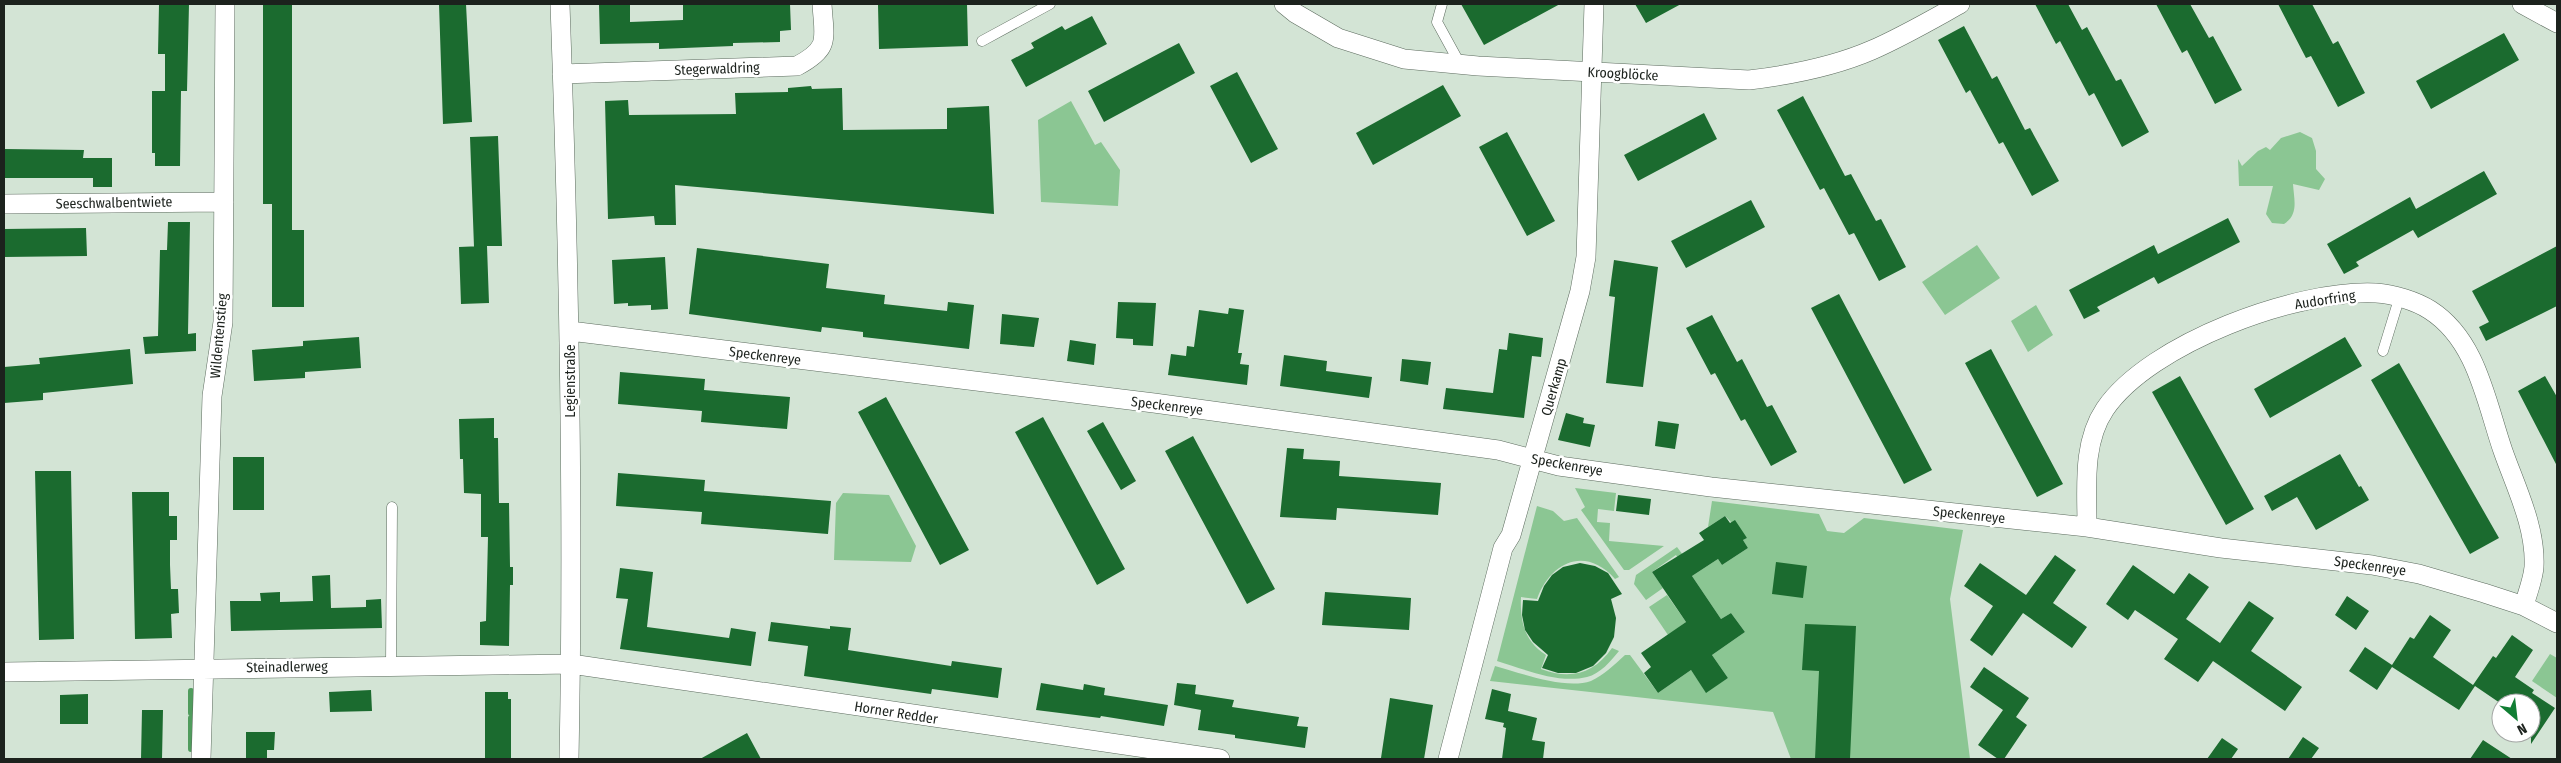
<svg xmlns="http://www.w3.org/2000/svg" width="2561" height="763" font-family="'Fira Sans Condensed',sans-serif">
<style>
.green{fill:#8bc693}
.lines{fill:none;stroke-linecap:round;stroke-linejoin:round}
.stream{stroke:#509c5d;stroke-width:6}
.building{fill:#1b6b2f}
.service-casing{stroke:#5c6b5e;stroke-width:11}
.minor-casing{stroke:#5c6b5e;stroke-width:20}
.service{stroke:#fff;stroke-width:10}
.minor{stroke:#fff;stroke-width:19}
.labels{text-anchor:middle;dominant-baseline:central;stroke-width:5;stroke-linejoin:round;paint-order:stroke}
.street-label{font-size:14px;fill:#1c221d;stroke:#fff}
</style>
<rect width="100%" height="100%" fill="#d3e4d5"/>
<path class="green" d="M1071 101 1095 145 1101 142 1120 170 1118 206 1041 202 1038 120Z
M2300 132 2312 138 2316 151V169L2325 179 2319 190 2293 184C2294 200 2299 214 2284 224L2272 223 2266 214 2273 186H2239L2238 159 2242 166 2258 151 2266 147 2270 150 2281 138Z
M1977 245 2000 278 1945 315 1922 282Z
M2036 305 2053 335 2028 352 2011 321Z
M1575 488 1616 493 1614 511 1598 509 1597 522 1610 523 1609 541 1664 546 1629 570H1624L1581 510 1585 507Z
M843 493 889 495 916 546 911 562 834 560 836 503Z
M1712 501 1819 514 1827 531 1844 533 1864 518 1963 530 1950 599 1970 759H1791L1773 712 1490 681 1495 666C1521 673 1565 690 1591 681 1604 675 1614 665 1625 655H1630L1658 693 1691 670 1706 692 1728 678 1712 655 1745 632 1731 613 1721 619 1692 576 1718 559 1722 565 1748 548 1743 540 1747 538 1725 516 1708 527Z
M1537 506 1553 511 1564 521 1577 518 1619 577 1615 579C1586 546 1551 561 1537 599L1521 597C1520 621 1524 641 1546 655L1541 669C1570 680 1594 674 1612 648L1619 651C1611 661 1600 674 1587 677 1558 684 1524 669 1497 661Z
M1677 547 1683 555 1678 558 1676 555 1652 572 1663 588 1646 600 1634 584 1636 575Z
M1667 595 1686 622 1668 635 1649 607Z
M2550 654 2557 658V698L2532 681Z"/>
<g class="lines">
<path class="stream" d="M191 713V691
M191 749V718"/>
</g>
<path class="building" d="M159 4H189L187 91H181L180 166H155V153H152V91H165V54H158Z
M263 4H292V230H304V307H272V204H263Z
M439 4H466L472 122 443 124Z
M599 4H630V22L683 20V4H790L791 30 780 31V42L733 43V46L659 49V43L600 44Z
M967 4 968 46 879 49 878 5Z
M1461 4H1560L1484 45Z
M1635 4H1681L1646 23Z
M2035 4H2068L2082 30 2087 27 2116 81 2121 79 2149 132 2122 147 2094 93 2089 96 2060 41 2056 44Z
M2156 4H2190L2209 38 2213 36 2242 90 2215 104 2187 50 2182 53Z
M2278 4H2312L2333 44 2338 41 2365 93 2338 107 2311 56 2306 58Z
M1092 16 1107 44 1026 87 1011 60 1034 48 1031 43 1062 26 1065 30Z
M1964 26 1992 79 1997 76 2025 130 2030 128 2059 181 2032 196 2003 142 1999 144 1970 90 1966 93 1938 40Z
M2504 33 2519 60 2431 109 2416 81Z
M1179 43 1195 73 1104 122 1088 91Z
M1237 72 1278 149 1251 163 1210 86Z
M1443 85 1461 116 1373 165 1356 133Z
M811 86 812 89 842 88 843 130 947 129V108L989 106 994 214 675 185 676 225H655L654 216 608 219 605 101 628 100 629 115 736 114 735 93 788 92V88Z
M1803 96 1845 176 1851 174 1876 221 1881 219 1906 267 1879 281 1854 233 1849 235 1824 188 1820 190 1777 110Z
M1704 113 1717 139 1638 181 1624 155Z
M1507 132 1555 221 1527 236 1479 147Z
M498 136 502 246H487L489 303 461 304 459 247 483 246 474 247 470 137Z
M4 149 84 150 83 158H112V187H93V178H4Z
M2484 171 2497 194 2418 238 2413 230 2356 262 2359 266 2344 274 2327 244 2410 197 2416 209Z
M1751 200 1765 227 1686 268 1671 241Z
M2228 218 2240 242 2158 284 2154 277 2097 307 2100 311 2084 319 2069 290 2154 245 2158 254Z
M168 222H190L188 334 196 333V351L145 354 143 337 158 336 160 250H167Z
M86 228 87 256 4 257V229Z
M2557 246V306L2486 341 2479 327 2489 322 2472 291Z
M697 248 829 264 826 288 885 295 884 304 947 311 948 302 974 305 969 349 863 337V332L822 327 821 332 689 314Z
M665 257 668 309 651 310V305L628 306V303L614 304 612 260Z
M1614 260 1658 267 1643 387 1606 383 1615 297 1609 296Z
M1839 294 1932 470 1904 484 1811 308Z
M1118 302 1156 303 1153 346 1133 345V339L1116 338Z
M1229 308 1244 310 1238 353H1242L1240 364 1249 365 1247 385 1168 375 1171 354 1186 356 1187 346 1194 347 1199 310 1228 314Z
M1002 314 1039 318 1034 347 1000 344Z
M1712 315 1737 362 1742 359 1767 407 1772 405 1797 452 1771 466 1745 419 1741 421 1715 373 1711 375 1686 328Z
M1509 333 1543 338 1541 357 1532 356 1524 418 1443 409 1446 388 1493 393 1499 349 1507 350Z
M359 337 361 368 305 372V378L254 381 252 350 303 346V341Z
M2345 337 2362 366 2270 418 2254 389Z
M1070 340 1096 344 1094 365 1067 361Z
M130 349 133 384 43 393V400L4 403V367L40 364 39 358Z
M1991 349 2063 484 2037 497 1965 363Z
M1284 355 1327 361 1326 371 1372 377 1369 398 1280 386Z
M1402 359 1431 362 1428 385 1400 381Z
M2399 363 2499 538 2470 554 2371 380Z
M620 372 705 379 704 390 790 397 787 429 701 422 702 411 618 404Z
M2180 376 2254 509 2226 525 2152 392Z
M2545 376 2557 397V466L2518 391Z
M886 397 969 550 940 565 858 412Z
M1566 413 1584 418 1583 423 1595 425 1590 447 1558 440Z
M1043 417 1125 569 1097 585 1015 432Z
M494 418V438H498L499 503H509L510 567H513V585H510L509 646 480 645V622L486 621 488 537H481V494L464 493 463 459H460L459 419Z
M1658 421 1679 424 1675 449 1655 446Z
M1103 422 1136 481 1121 490 1087 431Z
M1193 436 1275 589 1247 604 1165 451Z
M1287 448 1304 449 1303 459 1340 461 1339 476 1441 483 1438 515 1337 508 1336 520 1280 517Z
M2340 454 2359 487 2361 486 2369 500 2316 530 2297 497 2272 511 2264 496Z
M233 457H264V510H233Z
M35 471H71L74 639 39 640Z
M618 473 705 480 704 491 831 501 828 534 701 524 702 512 616 506Z
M132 492H169V516H177V540H170V565L171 589H178L179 613 171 614 172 638 135 639Z
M1618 495 1651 499 1649 515 1616 511Z
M1725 516 1730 523 1735 520 1747 538 1743 540 1748 548 1722 565 1718 559 1692 576 1721 619 1731 613 1745 632 1712 655 1728 678 1706 693 1691 670 1658 693 1644 673 1651 667 1641 653 1686 622 1652 572 1704 540 1699 533Z
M2055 555 2076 570 2053 603 2087 627 2072 648 2023 613 1992 656 1970 640 1993 606 1964 586 1980 563 2026 595Z
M1776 562 1807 566 1803 598 1772 594Z
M1580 563 1595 566 1608 573 1622 594 1611 599 1616 618 1614 637 1606 653 1593 666 1576 673H1558L1542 668 1548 655 1533 642 1525 630 1522 615 1523 600 1538 601 1544 586 1552 575 1563 567Z
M2133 565 2174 594 2189 573 2209 587 2186 619 2220 643 2249 601 2274 618 2251 651 2302 687 2285 711 2213 661 2198 682 2164 659 2178 639 2135 610 2128 620 2106 604Z
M620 568 653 572 647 627 729 638 731 628 756 632 751 666 620 649 628 599 616 598Z
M330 575 331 608 366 607V600L381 599 382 628 231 631 230 601H261L260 593 280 592V602L313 601 312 576Z
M1325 592 1411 598 1409 630 1322 625Z
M2347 596 2369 611 2356 630 2335 615Z
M2430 615 2451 630 2433 657 2473 685 2493 656 2496 658 2512 635 2533 650 2515 677 2534 690 2532 693 2555 708 2531 744V703H2500L2475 686 2459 710 2392 667 2377 690 2349 671 2365 647 2392 665 2410 637 2414 639Z
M771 622 830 629V626L851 628 848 650 951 666 952 661 1002 668 998 698 932 689 931 694 804 676 808 646 768 641Z
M1805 624 1856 626 1850 759H1815L1819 671 1802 670Z
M1984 667 2029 698 2016 717 2027 725 2004 759H1998L1978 745 2003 710 1970 687Z
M1041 683 1083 690 1084 684 1105 688 1104 695 1168 705 1164 726 1101 716 1100 718 1036 710Z
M1177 683 1196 685 1195 694 1234 700 1232 707 1299 717 1297 726 1308 727 1305 748 1235 738V735L1198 730 1201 710 1174 705Z
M1492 689 1511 694 1508 711 1537 718 1532 740 1545 742 1543 759H1502L1506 728 1503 727 1504 723 1485 719Z
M371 690 372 711 330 712 329 692Z
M485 692H508V699H511V759H485Z
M88 694V724H60V695Z
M1390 698 1433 705 1424 759 1381 758Z
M142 710H163L162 759H141Z
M246 732H275L274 750H267V759H246Z
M747 733 761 759H700Z
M2303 737 2319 748 2311 759H2288Z
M2222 738 2238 749 2231 759H2207Z
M2483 740 2512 759H2470Z"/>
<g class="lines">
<g class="service-casing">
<path id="service" d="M1442 4 1437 22 1460 64
M982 41 1050 4
M2383 351 2399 299
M391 666 392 507"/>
</g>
<g class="minor-casing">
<path id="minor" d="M560 4C569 256 574 507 569 759
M1284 4 1295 13 1338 38 1404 59 1478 66 1749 80C1790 75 1833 67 1872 50 1902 37 1931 20 1960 4
M2522 4 2557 23
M562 74 797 66C831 48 824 39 822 4
M4 204 224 202
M570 331 1154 403 1498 450 1559 466 1711 487 2087 527 2221 548 2372 565 2419 574 2484 593 2524 606 2557 623
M2087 527C2087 488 2082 443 2105 409 2150 343 2298 289 2376 293 2393 294 2416 301 2430 310 2477 340 2486 402 2503 451 2516 488 2536 527 2534 567 2533 580 2527 594 2524 606
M4 672 571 664 1220 759
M201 759 212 396 223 322 225 4
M1448 759 1503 548 1511 535 1580 291 1586 257 1594 4"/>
</g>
<use href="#service" class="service"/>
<use href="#minor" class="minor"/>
</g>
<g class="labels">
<g class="street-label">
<text transform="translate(717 69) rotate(-2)">Stegerwaldring</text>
<text transform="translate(1623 74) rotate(3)">Kroogblöcke</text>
<text transform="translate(114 203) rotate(-1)">Seeschwalbentwiete</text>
<text transform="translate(2325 300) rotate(-9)">Audorfring</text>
<text transform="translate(219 336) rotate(-85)">Wildentenstieg</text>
<text transform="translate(765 356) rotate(7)">Speckenreye</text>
<text transform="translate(570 381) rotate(-90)">Legienstraße</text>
<text transform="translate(1554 387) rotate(-74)">Querkamp</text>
<text transform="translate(1167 406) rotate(7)">Speckenreye</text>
<text transform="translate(1567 465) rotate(10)">Speckenreye</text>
<text transform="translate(1969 515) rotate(6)">Speckenreye</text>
<text transform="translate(2370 566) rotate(8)">Speckenreye</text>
<text transform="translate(287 667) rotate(-1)">Steinadlerweg</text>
<text transform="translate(896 713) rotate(9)">Horner Redder</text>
</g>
</g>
<rect width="2561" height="763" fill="none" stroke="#1c221d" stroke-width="10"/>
<g transform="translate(2516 718) rotate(152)"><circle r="24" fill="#ffffff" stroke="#a4a7a5"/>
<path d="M0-4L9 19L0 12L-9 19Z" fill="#117e33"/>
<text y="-8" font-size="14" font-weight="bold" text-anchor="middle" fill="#1c221d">N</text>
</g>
</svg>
